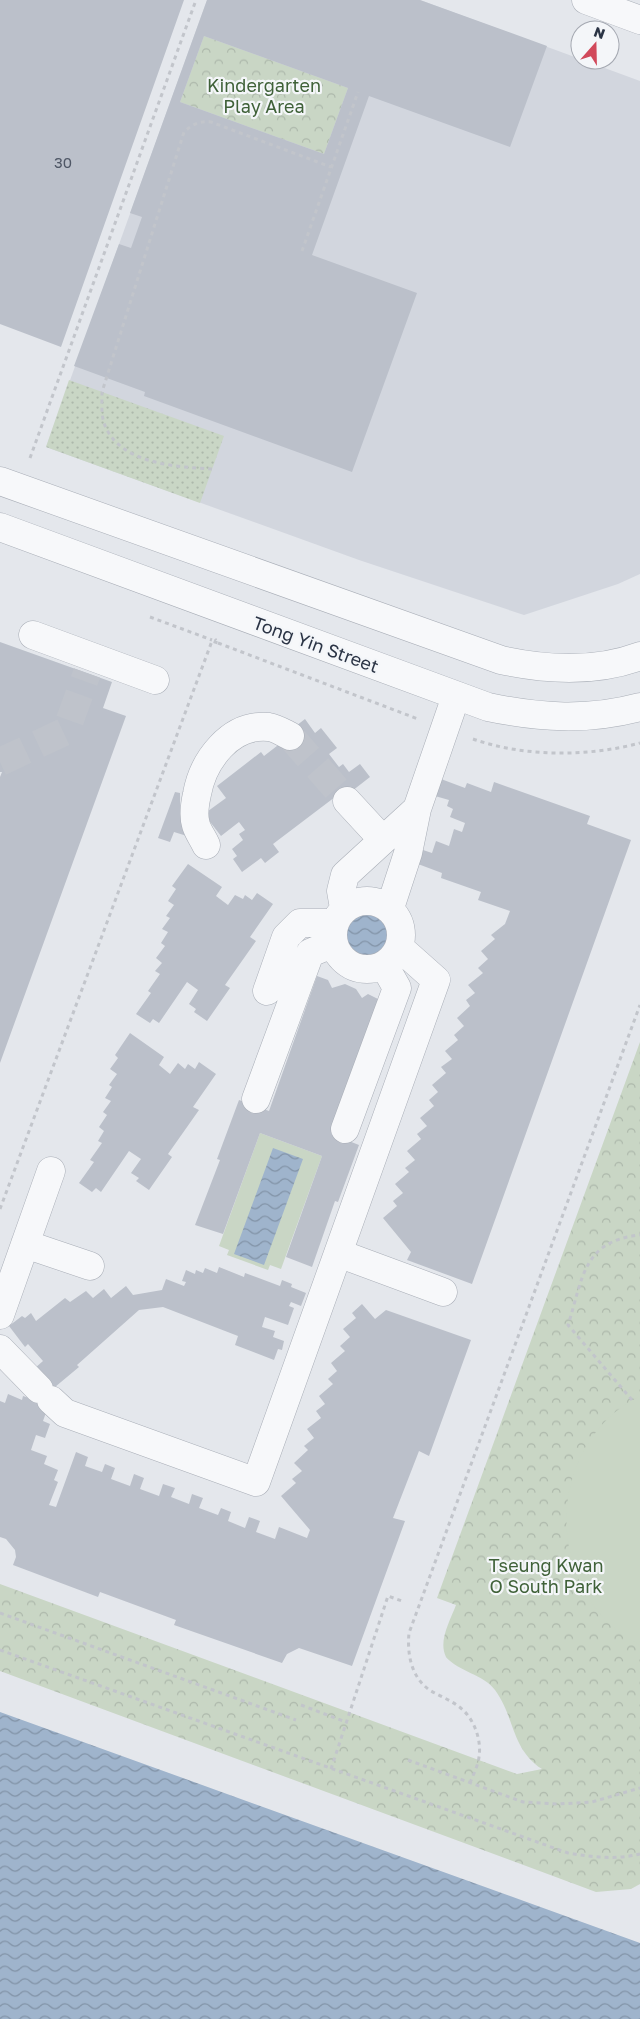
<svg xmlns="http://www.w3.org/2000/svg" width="640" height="2019" font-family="'Golos Text',sans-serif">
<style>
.built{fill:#d2d6de}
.grass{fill:url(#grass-dots)}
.forest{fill:url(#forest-crowns)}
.pitch{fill:#c9d6c5}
.water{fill:url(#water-waves)}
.building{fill:#bbc0ca;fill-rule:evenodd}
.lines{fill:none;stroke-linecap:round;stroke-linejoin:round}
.minor-tunnel{stroke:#bfc3cb;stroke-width:28;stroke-dasharray:28 14;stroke-linecap:butt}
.minor-casing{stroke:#a9aeb7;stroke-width:29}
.path{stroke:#c2c5cb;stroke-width:3;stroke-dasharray:4 4;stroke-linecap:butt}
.minor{stroke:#f7f8fa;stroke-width:28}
.labels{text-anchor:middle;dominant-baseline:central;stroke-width:4.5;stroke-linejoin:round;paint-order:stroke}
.number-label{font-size:15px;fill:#4f5766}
.park-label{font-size:18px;fill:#3f6138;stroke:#f4f6f9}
.street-label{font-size:18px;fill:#2b3445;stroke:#f4f6f9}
</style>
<defs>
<pattern id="grass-dots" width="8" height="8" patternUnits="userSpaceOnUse" patternTransform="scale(1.25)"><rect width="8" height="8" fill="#c9d6c5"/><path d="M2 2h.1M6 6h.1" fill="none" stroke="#adb8ab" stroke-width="1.8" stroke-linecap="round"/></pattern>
<pattern id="forest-crowns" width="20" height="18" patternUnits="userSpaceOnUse" patternTransform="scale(1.25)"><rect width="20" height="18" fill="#c9d6c5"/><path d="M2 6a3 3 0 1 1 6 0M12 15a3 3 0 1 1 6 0" fill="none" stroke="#adb8ab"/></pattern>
<pattern id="water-waves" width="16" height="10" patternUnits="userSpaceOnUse" patternTransform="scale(1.25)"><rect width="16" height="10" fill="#9fb4cc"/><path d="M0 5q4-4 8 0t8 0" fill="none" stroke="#8293a7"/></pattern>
</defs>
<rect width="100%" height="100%" fill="#e4e7ec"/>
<path class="built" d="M207 0H420L640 81V574L618 584 524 615 359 560 46 447Z"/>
<path class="grass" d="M69 380 224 436 200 503 46 447Z"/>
<path class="forest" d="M204 36 348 88 324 154 180 102Z
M640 1042V1884L631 1889 596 1892 0 1671V1584L517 1774 542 1769C511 1749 515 1717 495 1690 483 1674 459 1672 446 1657 438 1641 450 1621 456 1605L437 1598Z"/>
<path class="pitch" d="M260 1133 322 1156 281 1269 270 1265 268 1270 227 1255 229 1250 219 1246Z
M640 1396V1645C542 1595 542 1445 640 1396Z"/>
<path class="water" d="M344 935a22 22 0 1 1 44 0a22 22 0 1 1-44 0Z
M273 1148 303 1159 264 1265 234 1254Z
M0 1712 640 1943V2019H0Z"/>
<path class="building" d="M0 0H184L61 347 0 324Z
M207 0H420L547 46 510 147 369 96 312 255 417 293 352 472 144 396 145 392 74 366 119 244 131 248 142 217 130 213ZM204 36 348 88 324 154 180 102Z
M0 642 112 682 103 708 126 716 0 1063V777L2 772H0Z
M305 719 315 733 321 728 337 748 329 754 339 767 343 764 349 772 360 764 370 777 352 791 335 797 273 844 279 852 265 863 261 858 242 872 233 859 237 856 232 849 243 840 239 834 245 830 239 822 221 836 204 814 226 798 217 786 261 752 264 756 295 732 292 729Z
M441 779 465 788 467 783 491 792 494 782 590 816 587 824 631 840 472 1284 407 1260 411 1252 383 1218 397 1206 393 1201 403 1193 395 1184 409 1172 405 1168 415 1160 407 1151 421 1139 417 1134 427 1126 420 1118 434 1106 429 1100 438 1092 432 1085 446 1073 441 1067 452 1059 445 1051 458 1040 454 1035 464 1026 457 1018 470 1006 466 1000 475 993 468 985 483 973 478 968 488 959 481 951 495 939 491 935 505 924 510 911 478 900 481 892 441 878 442 873 418 864 423 850 432 853 436 841 449 846 454 829 462 832 465 823 450 817 453 809 447 806 449 800 435 796Z
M175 792 180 793V813L187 836 174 832 170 842 158 838Z
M188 864 222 887 216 896 228 905 235 895 243 899 245 895 252 900 257 893 273 904 250 937 256 941 225 985 230 988 207 1021 194 1012 196 1009 189 1004 198 990 187 982 159 1023 153 1019 150 1023 136 1014 151 993 148 991 160 974 155 971 162 963 156 958 165 946 161 943 168 932 162 929 170 918 166 916 174 905 168 901 176 889 172 886Z
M317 976 328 980 332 988 345 984 356 989 362 998 368 994 378 999 331 1134 359 1145 338 1202 335 1201 312 1267 286 1257 322 1156 260 1133 223 1234 195 1225 220 1160 217 1159 239 1100 269 1111Z
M130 1033 164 1057 159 1065 170 1074 178 1063 185 1069 188 1064 195 1069 199 1062 216 1074 193 1107 199 1110 168 1154 172 1157 149 1190 136 1181 139 1178 131 1173 141 1159 129 1151 101 1192 96 1188 92 1192 79 1183 94 1162 90 1160 102 1143 98 1141 104 1131 99 1127 107 1115 103 1112 111 1101 105 1098 112 1087 109 1085 117 1074 110 1069 118 1058 115 1055Z
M219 1267 244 1277 245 1273 280 1286 282 1280 292 1284 291 1287 306 1293 301 1306 291 1302 289 1306 294 1308 288 1325 265 1317 262 1327 275 1331 273 1337 284 1341 282 1350 278 1349 274 1360 235 1345 238 1336 163 1307 139 1310 77 1365 79 1367 55 1387 43 1421 50 1424 45 1438 36 1435 31 1450 47 1456 44 1464 58 1470 54 1480 58 1482 49 1505 56 1507 76 1452 88 1457 85 1466 102 1472 105 1464 115 1468 111 1479 130 1486 134 1474 144 1478 140 1489 159 1496 163 1484 175 1488 171 1497 189 1504 192 1494 203 1498 199 1508 218 1515 221 1508 231 1512 228 1521 245 1528 249 1517 260 1521 256 1532 275 1539 279 1527 307 1538 310 1530 281 1496 296 1483 292 1479 302 1471 294 1463 308 1450 304 1446 314 1438 307 1429 321 1418 316 1411 325 1404 319 1396 333 1384 328 1379 337 1371 331 1363 345 1351 340 1346 350 1337 343 1329 356 1318 352 1313 362 1304 375 1319 386 1310 471 1340 429 1456 419 1451 393 1518 405 1521 352 1666 299 1648 287 1654 282 1663 174 1625 176 1620 100 1592 98 1597 13 1565 16 1557 15 1550 6 1539 0 1537V1401L5 1403 8 1394 22 1400 23 1396 35 1400V1368L43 1361 28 1344 25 1347 9 1326 22 1316 25 1318 31 1313 36 1321 65 1298 70 1302 86 1291 93 1298 104 1289 111 1298 126 1286 133 1295 162 1290 166 1279 184 1286 186 1282 182 1281 186 1270 195 1274 196 1270 203 1273 205 1268 217 1273Z"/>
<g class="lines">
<path class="minor-tunnel" d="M290 736 347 801
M0 762 66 731 87 673"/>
<g class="minor-casing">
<path id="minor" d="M586 0 640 20
M0 481 501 660C547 670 595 673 640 656
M0 527 488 707C540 718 588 721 640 707
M33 635 155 680
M347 801 383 840
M206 845C203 838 198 832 196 825 193 816 195 803 197 794 203 761 230 723 269 727 276 728 284 733 290 736
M333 935a34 34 0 1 1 68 0a34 34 0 1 1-68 0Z
M344 908 341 891 345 875 417 809
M390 908 408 853 417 809 456 696
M267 991 286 937 300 923H334
M256 1099 310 953 334 943
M345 1129 397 988 384 965
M25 1244 90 1266
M338 1253 443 1292
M0 1315 51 1171
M0 1349 39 1389
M51 1400 65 1413 256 1482 436 980 400 948"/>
</g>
<path class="path" d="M302 251 358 92
M30 458 196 0
M212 469C177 467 118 464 104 423 101 414 102 402 102 392L184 132C193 124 199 121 211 122L331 167
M150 617 212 640
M218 643 418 719
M473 739C524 757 588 757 640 743
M0 1209 212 641 218 643 215 639
M632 1400 568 1325C583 1279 582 1241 640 1235
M0 1613 296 1720
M0 1650 568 1853C592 1857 616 1860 640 1854
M301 1705 346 1722
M408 1760 523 1802 558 1804 592 1802 640 1788
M331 1769 388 1596 402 1601
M470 1783C473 1775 478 1766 479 1757 482 1739 473 1716 458 1706 450 1700 440 1696 431 1691 411 1678 407 1654 409 1633L640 1005"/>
<use href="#minor" class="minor"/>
</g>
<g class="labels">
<g class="number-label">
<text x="63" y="162">30</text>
</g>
<g class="park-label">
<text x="264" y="85">Kindergarten<tspan x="264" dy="21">Play Area</tspan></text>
<text x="546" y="1565">Tseung Kwan<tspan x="546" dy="21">O South Park</tspan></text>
</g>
<g class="street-label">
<text transform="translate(316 644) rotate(20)">Tong Yin Street</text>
</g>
</g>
<g transform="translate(595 45) rotate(20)"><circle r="24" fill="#f4f6f9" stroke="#a4a8b1"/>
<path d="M0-4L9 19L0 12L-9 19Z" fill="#d1495b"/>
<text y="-8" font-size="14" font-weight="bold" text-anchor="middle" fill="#2b3445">N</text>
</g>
</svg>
